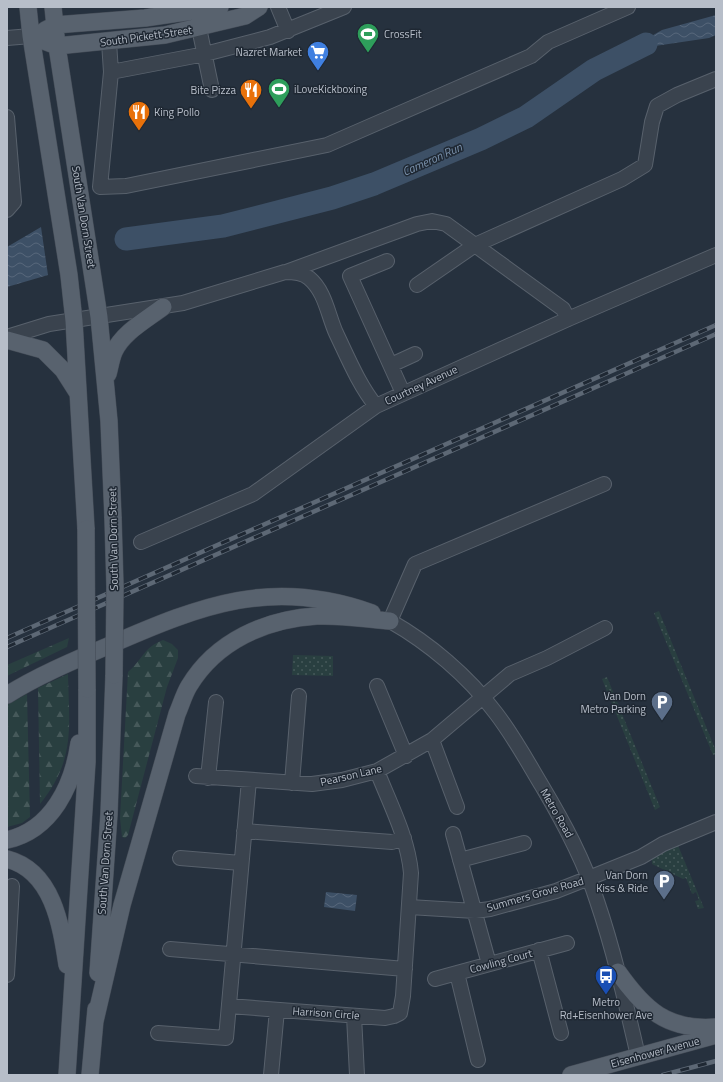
<svg xmlns="http://www.w3.org/2000/svg" width="723" height="1082" font-family="'Titillium Web',sans-serif">
<style>
.grass{fill:url(#grass-dots)}
.forest{fill:url(#forest-firs)}
.water{fill:url(#water-waves)}
.lines{fill:none;stroke-linecap:round;stroke-linejoin:round}
.river{stroke:#3d5066;stroke-width:23}
.minor-casing{stroke:#58616c;stroke-width:16}
.major-casing{stroke:#444c57;stroke-width:18}
.minor{stroke:#3a434e;stroke-width:14}
.major{stroke:#58626e;stroke-width:17}
.rail-casing{stroke:#5d6875;stroke-width:4.5}
.rail{stroke:#1f2833;stroke-width:3;stroke-dasharray:9;stroke-linecap:butt}
.major-bridge-casing{stroke:#444c57;stroke-width:18;stroke-linecap:butt}
.major-bridge{stroke:#58626e;stroke-width:17}
.labels{text-anchor:middle;dominant-baseline:central;stroke-width:3;stroke-linejoin:round;paint-order:stroke}
.poi-label{font-size:11px;fill:#b7bec9;stroke:#1f2833;text-anchor:end}
.street-label{font-size:11px;fill:#b7bec9;stroke:#1f2833}
.water-label{font-size:12px;font-style:italic;fill:#7990aa;stroke:#1f2833}
</style>
<defs>
<pattern id="grass-dots" width="8" height="8" patternUnits="userSpaceOnUse"><rect width="8" height="8" fill="#293f40"/><path d="M2 2h.1M6 6h.1" fill="none" stroke="#46595a" stroke-width="1.8" stroke-linecap="round"/></pattern>
<pattern id="forest-firs" width="22" height="20" patternUnits="userSpaceOnUse"><rect width="22" height="20" fill="#293f40"/><path d="M5 1l3.5 6h-7zM16 11l3.5 6h-7z" fill="#46595a"/></pattern>
<pattern id="water-waves" width="16" height="10" patternUnits="userSpaceOnUse"><rect width="16" height="10" fill="#3d5066"/><path d="M0 5q4-4 8 0t8 0" fill="none" stroke="#57677b"/></pattern>
</defs>
<rect width="100%" height="100%" fill="#26313e"/>
<path class="grass" d="M659 611 716 751V754L713 755 654 613Z
M293 655 333 656V676L292 675Z
M607 677 660 807 655 810 602 679Z
M677 843 704 908 698 909 695 901 699 900 696 892 692 894 686 878 683 879 652 864V859Z"/>
<path class="forest" d="M69 638 67 647 7 676V665Z
M163 640 172 644 178 650V658L167 687 128 835 125 838 122 837 120 818 128 672C142 660 144 647 163 640Z
M68 674C69 726 76 760 40 804L38 688Z
M27 694 30 817 22 823 7 827V705Z"/>
<path class="water" d="M716 15V35L709 38 655 46 618 59 634 46 662 30Z
M41 227 48 275 7 287V247Z
M326 892 357 895 355 911 324 907Z"/>
<g class="lines">
<path class="river" d="M126 239 223 226 332 198 374 184 481 139 526 117 594 70 646 44"/>
<g class="minor-casing">
<path id="minor" d="M278 7 288 31
M344 7 270 37 205 54 111 72 100 187 126 186 327 145 531 56 548 42 628 7
M199 28 212 90
M7 38 31 36
M109 42 111 72
M7 117 14 202 7 210
M387 261 350 276 403 393
M286 272 417 224 432 221 446 224 563 309 568 319
M417 285 475 245 622 179 645 165 652 122 657 106 677 95 716 79
M7 337 49 324 183 303 285 272C293 272 303 273 309 278 325 291 328 315 336 333 348 358 359 385 376 406
M391 365 415 354
M604 484 415 564 390 621C429 643 468 676 495 712 513 735 527 761 542 786 564 823 584 860 597 901 614 951 626 1004 638 1056
M141 542 253 494 376 406 568 319 716 255
M377 686 406 756
M432 740 457 807
M196 776 312 784 342 780 377 771 432 740 510 674 547 658 605 628
M208 778 216 702
M292 783 299 696
M244 831 392 842 404 838
M453 834 489 964
M180 858 241 863
M460 860 524 843
M409 907 475 911 490 909 556 891 589 878 641 857 663 844 716 822
M170 949 405 969
M539 950 561 1033
M457 973 478 1060
M7 975 12 886
M435 979 567 943
M229 1006 385 1018 394 1016 400 1013 403 996 411 873C408 838 390 804 377 771
M354 1016 357 1075
M158 1033 226 1038 249 780
M271 1075 277 1010"/>
</g>
<g class="major-casing">
<path id="major" d="M28 7 31 36 69 275 74 321 86 529
M53 7 57 46 99 317 109 421 113 518
M45 30 55 25 145 18 220 7
M31 36 57 46 165 35 245 16 259 7
M7 340 43 350 63 370 77 392
M108 374C110 367 111 359 114 352 122 333 146 320 163 307
M7 695C39 675 75 660 110 645 202 605 272 577 372 613
M7 840C52 830 73 785 79 743
M7 859C53 871 61 925 67 965
M618 972C644 1009 667 1031 716 1027
M98 973 109 814 114 675
M95 1021 122 905 177 714C181 705 184 694 189 686 216 641 266 619 317 616 341 615 366 619 390 621
M67 1075 87 762V689
M90 1075 96 1009
M571 1075 716 1035"/>
</g>
<use href="#minor" class="minor"/>
<use href="#major" class="major"/>
<g class="rail-casing">
<path id="rail" d="M7 638 716 325
M7 647 716 334
M663 1075 716 1061"/>
</g>
<use href="#rail" class="rail"/>
<g class="major-bridge-casing">
<path id="major-bridge" d="M113 518 115 587 114 675
M86 529 87 689"/>
</g>
<use href="#major-bridge" class="major-bridge"/>
</g>
<defs>
<g id="stadium-pin" transform="scale(1.15)"><path d="M0 17L-7.5 6A9.5 9.5 0 1 1 7.5 6Z" fill="#2e9e5b" stroke="#1f2833"/><path d="M0-5a6.5 5 0 1 0 0 10a6.5 5 0 1 0 0-10ZM-3.5-1.8h7v3.6h-7Z" fill="#fff"/></g>
<g id="supermarket-pin" transform="scale(1.15)"><path d="M0 17L-7.5 6A9.5 9.5 0 1 1 7.5 6Z" fill="#3f7fe0" stroke="#1f2833"/><path d="M-6-5.5h2.5l.6 2H6L4.5 2H-2.5L-4.4-4H-6ZM-1.5 3.2a1.3 1.3 0 1 0 .1 0ZM3 3.2a1.3 1.3 0 1 0 .1 0Z" fill="#fff"/></g>
<g id="restaurant-pin" transform="scale(1.15)"><path d="M0 17L-7.5 6A9.5 9.5 0 1 1 7.5 6Z" fill="#e8710a" stroke="#1f2833"/><path d="M-5-6h1v4h1v-4h1v4h1v-4h1v5L-1.5 .5V6h-2V.5L-5-1ZM5-6V6H3V1.5H1.5Q1.5-4 5-6Z" fill="#fff"/></g>
<g id="parking-pin" transform="scale(1.15)"><path d="M0 17L-7.5 6A9.5 9.5 0 1 1 7.5 6Z" fill="#5c6f8a" stroke="#1f2833"/><path d="M-3.5-5.5H1a3.5 3.5 0 0 1 0 7H-1V5.5H-3.5ZM-1-3.4V-.6H.8a1.4 1.4 0 0 0 0-2.8Z" fill="#fff"/></g>
<g id="bus-pin" transform="scale(1.15)"><path d="M0 17L-7.5 6A9.5 9.5 0 1 1 7.5 6Z" fill="#1a4fb4" stroke="#1f2833"/><path d="M-5-6H5V4H4V6H2V4H-2V6H-4V4H-5ZM-3.5-4V0h7V-4ZM-3.5 1.2v1.5H-2V1.2ZM2 1.2v1.5H3.5V1.2Z" fill="#fff"/></g>
</defs>
<g fill-rule="evenodd">
<use href="#stadium-pin" x="368" y="34"/>
<use href="#supermarket-pin" x="318" y="52"/>
<use href="#stadium-pin" x="279" y="89"/>
<use href="#restaurant-pin" x="251" y="90"/>
<use href="#restaurant-pin" x="139" y="112"/>
<use href="#parking-pin" x="662" y="702"/>
<use href="#parking-pin" x="664" y="881"/>
<use href="#bus-pin" x="606" y="976"/>
</g>
<g class="labels">
<g class="poi-label">
<text x="384" y="34" text-anchor="start">CrossFit</text>
<text x="302" y="52">Nazret Market</text>
<text x="294" y="89" text-anchor="start">iLoveKickboxing</text>
<text x="236" y="90">Bite Pizza</text>
<text x="154" y="112" text-anchor="start">King Pollo</text>
<text x="646" y="696">Van Dorn<tspan x="646" dy="13">Metro Parking</tspan></text>
<text x="648" y="875">Van Dorn<tspan x="648" dy="13">Kiss &amp; Ride</tspan></text>
<text x="606" y="1002" text-anchor="middle">Metro<tspan x="606" dy="13">Rd+Eisenhower Ave</tspan></text>
</g>
<g class="street-label">
<text transform="translate(146 36) rotate(-8)">South Pickett Street</text>
<text transform="translate(84 217) rotate(81)">South Van Dorn Street</text>
<text transform="translate(421 385) rotate(-25)">Courtney Avenue</text>
<text transform="translate(113 539) rotate(-91)">South Van Dorn Street</text>
<text transform="translate(351 775) rotate(-13)">Pearson Lane</text>
<text transform="translate(557 813) rotate(60)">Metro Road</text>
<text transform="translate(105 863) rotate(-86)">South Van Dorn Street</text>
<text transform="translate(535 894) rotate(-16)">Summers Grove Road</text>
<text transform="translate(501 961) rotate(-15)">Cowling Court</text>
<text transform="translate(326 1013) rotate(4)">Harrison Circle</text>
<text transform="translate(655 1052) rotate(-15)">Eisenhower Avenue</text>
</g>
<g class="water-label">
<text transform="translate(432 159) rotate(-24)">Cameron Run</text>
</g>
</g>
<rect width="723" height="1082" fill="none" stroke="#b7bec9" stroke-width="16"/>
</svg>
